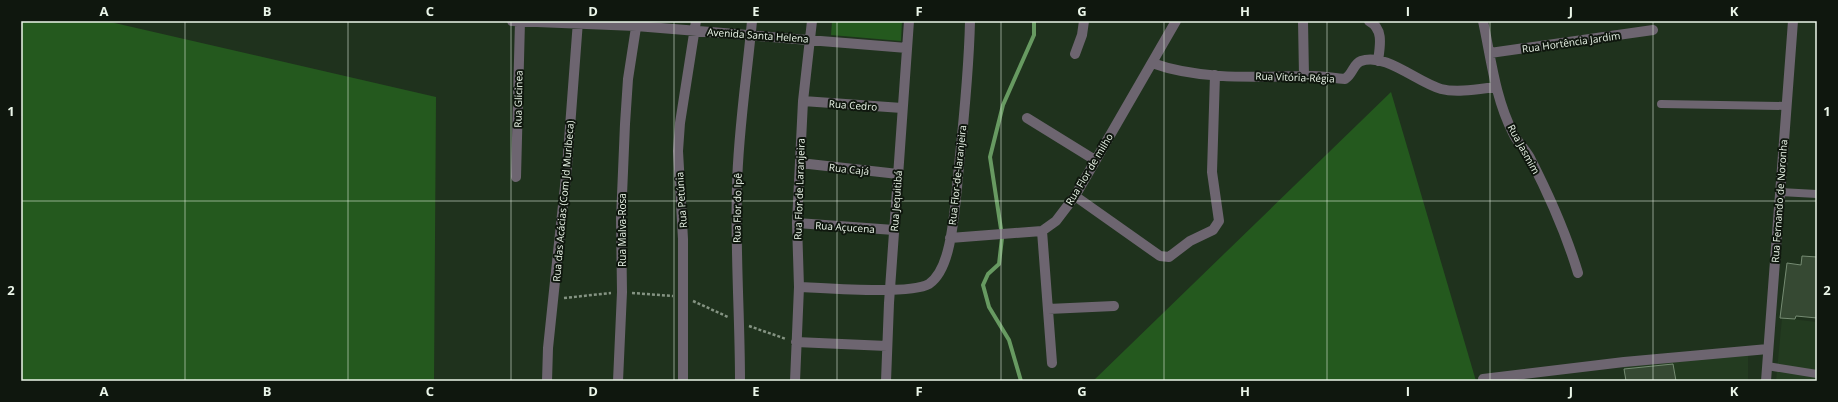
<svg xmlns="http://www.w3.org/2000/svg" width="1838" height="402" font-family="'Open Sans',sans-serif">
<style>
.built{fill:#233b20}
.green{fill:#24591e}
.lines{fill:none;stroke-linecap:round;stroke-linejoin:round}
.stream{stroke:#679a61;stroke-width:4}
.building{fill:#364933;stroke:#758b72}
.path{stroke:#849382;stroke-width:2.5;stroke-dasharray:3 2;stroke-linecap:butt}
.service{stroke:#6d6570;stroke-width:8}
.minor{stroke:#6d6570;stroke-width:10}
.grid{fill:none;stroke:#ebf6e9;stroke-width:1;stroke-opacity:0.55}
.labels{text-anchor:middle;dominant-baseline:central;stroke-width:4;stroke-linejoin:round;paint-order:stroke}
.street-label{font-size:10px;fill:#ebf6e9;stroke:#0f170e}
.neatline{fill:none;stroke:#ebf6e9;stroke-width:1.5}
.grid-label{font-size:13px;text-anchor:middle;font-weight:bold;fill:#ebf6e9}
</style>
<rect width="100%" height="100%" fill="#1f321d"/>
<path class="built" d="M1782 318 1817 322V381H1776Z
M1748 354V380L1750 381H1626L1623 365Z"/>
<path class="green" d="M21 21H106L436 97 434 381H21Z
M832 21H902L901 41 831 35Z
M1391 92 1476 381H1093Z"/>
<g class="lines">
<path class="stream" d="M1001 229 990 157 1003 105 1034 35V21
M1002 238 999 264 988 274 983 285 989 307 1009 340 1021 381"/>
</g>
<path class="building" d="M1802 256 1817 257V318L1796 316 1795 319 1780 318 1787 263 1801 265Z
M1673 364 1676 381H1626L1624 369Z"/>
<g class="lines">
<path class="path" d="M632 293 673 296
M564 298 611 293
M693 301 728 317
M749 326 786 339"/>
<path class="service" d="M1661 104 1787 106
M1780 192 1817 194
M1767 366 1817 374"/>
<path class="minor" d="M512 21 636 26 907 48
M1303 21 1304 76
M1369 21C1384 29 1380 46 1378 61
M1483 21C1491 58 1495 98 1513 133 1517 142 1525 149 1530 158 1549 195 1566 233 1578 273
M1490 53 1653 30
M1075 54 1082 35 1084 21
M1152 63C1199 80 1253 77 1303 76 1317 75 1331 78 1345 79 1353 74 1353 64 1361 61 1385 52 1418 83 1441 89 1457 93 1479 89 1496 87
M803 101 902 108
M1027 118 1095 160
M800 163 898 174
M516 177 520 21
M1075 196 1160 256 1169 257 1190 241 1213 230 1219 221 1212 172 1215 75
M797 223 894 230
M1042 231 1052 363
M950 238 1042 231 1056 221 1075 196 1176 21
M799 287C825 288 910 295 929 284 939 277 945 262 948 250 955 223 956 194 959 166 964 118 969 70 970 21
M1048 309 1114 306
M796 342 887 346
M1483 379 1624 362 1768 349
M547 381 548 348 567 167 578 21
M618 381 622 292 621 219 625 124 628 79 637 21
M683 381V239L678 151 680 123 696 21
M740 381C740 316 735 252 737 187 738 132 747 76 752 21
M795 381 799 287 797 223 803 101 812 21
M886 381 889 303 909 21
M1766 381 1793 21"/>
</g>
<path class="grid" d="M185 21V381M348 21V381M511 21V381M674 21V381M837 21V381M1001 21V381M1164 21V381M1327 21V381M1490 21V381M1653 21V381M21 201H1817"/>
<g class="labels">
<g class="street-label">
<text transform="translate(758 35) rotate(4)">Avenida Santa Helena</text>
<text transform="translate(1571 42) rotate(-8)">Rua Hortência Jardim</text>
<text transform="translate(1295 77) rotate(2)">Rua Vitória-Régia</text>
<text transform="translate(518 99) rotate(-89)">Rua Glicinea</text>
<text transform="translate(853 105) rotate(4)">Rua Cedro</text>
<text transform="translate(1524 149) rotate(61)">Rua Jasmim</text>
<text transform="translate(849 169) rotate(6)">Rua Cajá</text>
<text transform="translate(1089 169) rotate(-59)">Rua Flor de milho</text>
<text transform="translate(957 175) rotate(-84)">Rua Flor-de-laranjeira</text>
<text transform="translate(799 189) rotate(-88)">Rua Flor de Laranjeira</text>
<text transform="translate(681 200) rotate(-94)">Rua Petúnia</text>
<text transform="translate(563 201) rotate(-85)">Rua das Acácias (Com Jd Muribeca)</text>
<text transform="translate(896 201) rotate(-86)">Rua Jequitibá</text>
<text transform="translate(1779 201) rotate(-86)">Rua Fernando de Noronha</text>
<text transform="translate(737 208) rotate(-89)">Rua Flor do Ipê</text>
<text transform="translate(845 227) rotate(4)">Rua Açucena</text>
<text transform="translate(622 230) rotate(-90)">Rua Malva-Rosa</text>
</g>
</g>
<rect width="1838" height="402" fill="none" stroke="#0f170e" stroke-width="44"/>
<rect x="22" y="22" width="1794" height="358" class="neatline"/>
<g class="grid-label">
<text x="104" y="16">A</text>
<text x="267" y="16">B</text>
<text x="430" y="16">C</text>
<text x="593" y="16">D</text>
<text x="756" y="16">E</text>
<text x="919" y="16">F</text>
<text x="1082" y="16">G</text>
<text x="1245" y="16">H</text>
<text x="1408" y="16">I</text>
<text x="1571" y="16">J</text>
<text x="1734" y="16">K</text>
<text x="11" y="116">1</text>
<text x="1827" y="116">1</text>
<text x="11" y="295">2</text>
<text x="1827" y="295">2</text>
<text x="104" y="396">A</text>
<text x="267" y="396">B</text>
<text x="430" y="396">C</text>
<text x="593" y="396">D</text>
<text x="756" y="396">E</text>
<text x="919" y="396">F</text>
<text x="1082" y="396">G</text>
<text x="1245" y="396">H</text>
<text x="1408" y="396">I</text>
<text x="1571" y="396">J</text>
<text x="1734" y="396">K</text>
</g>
</svg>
